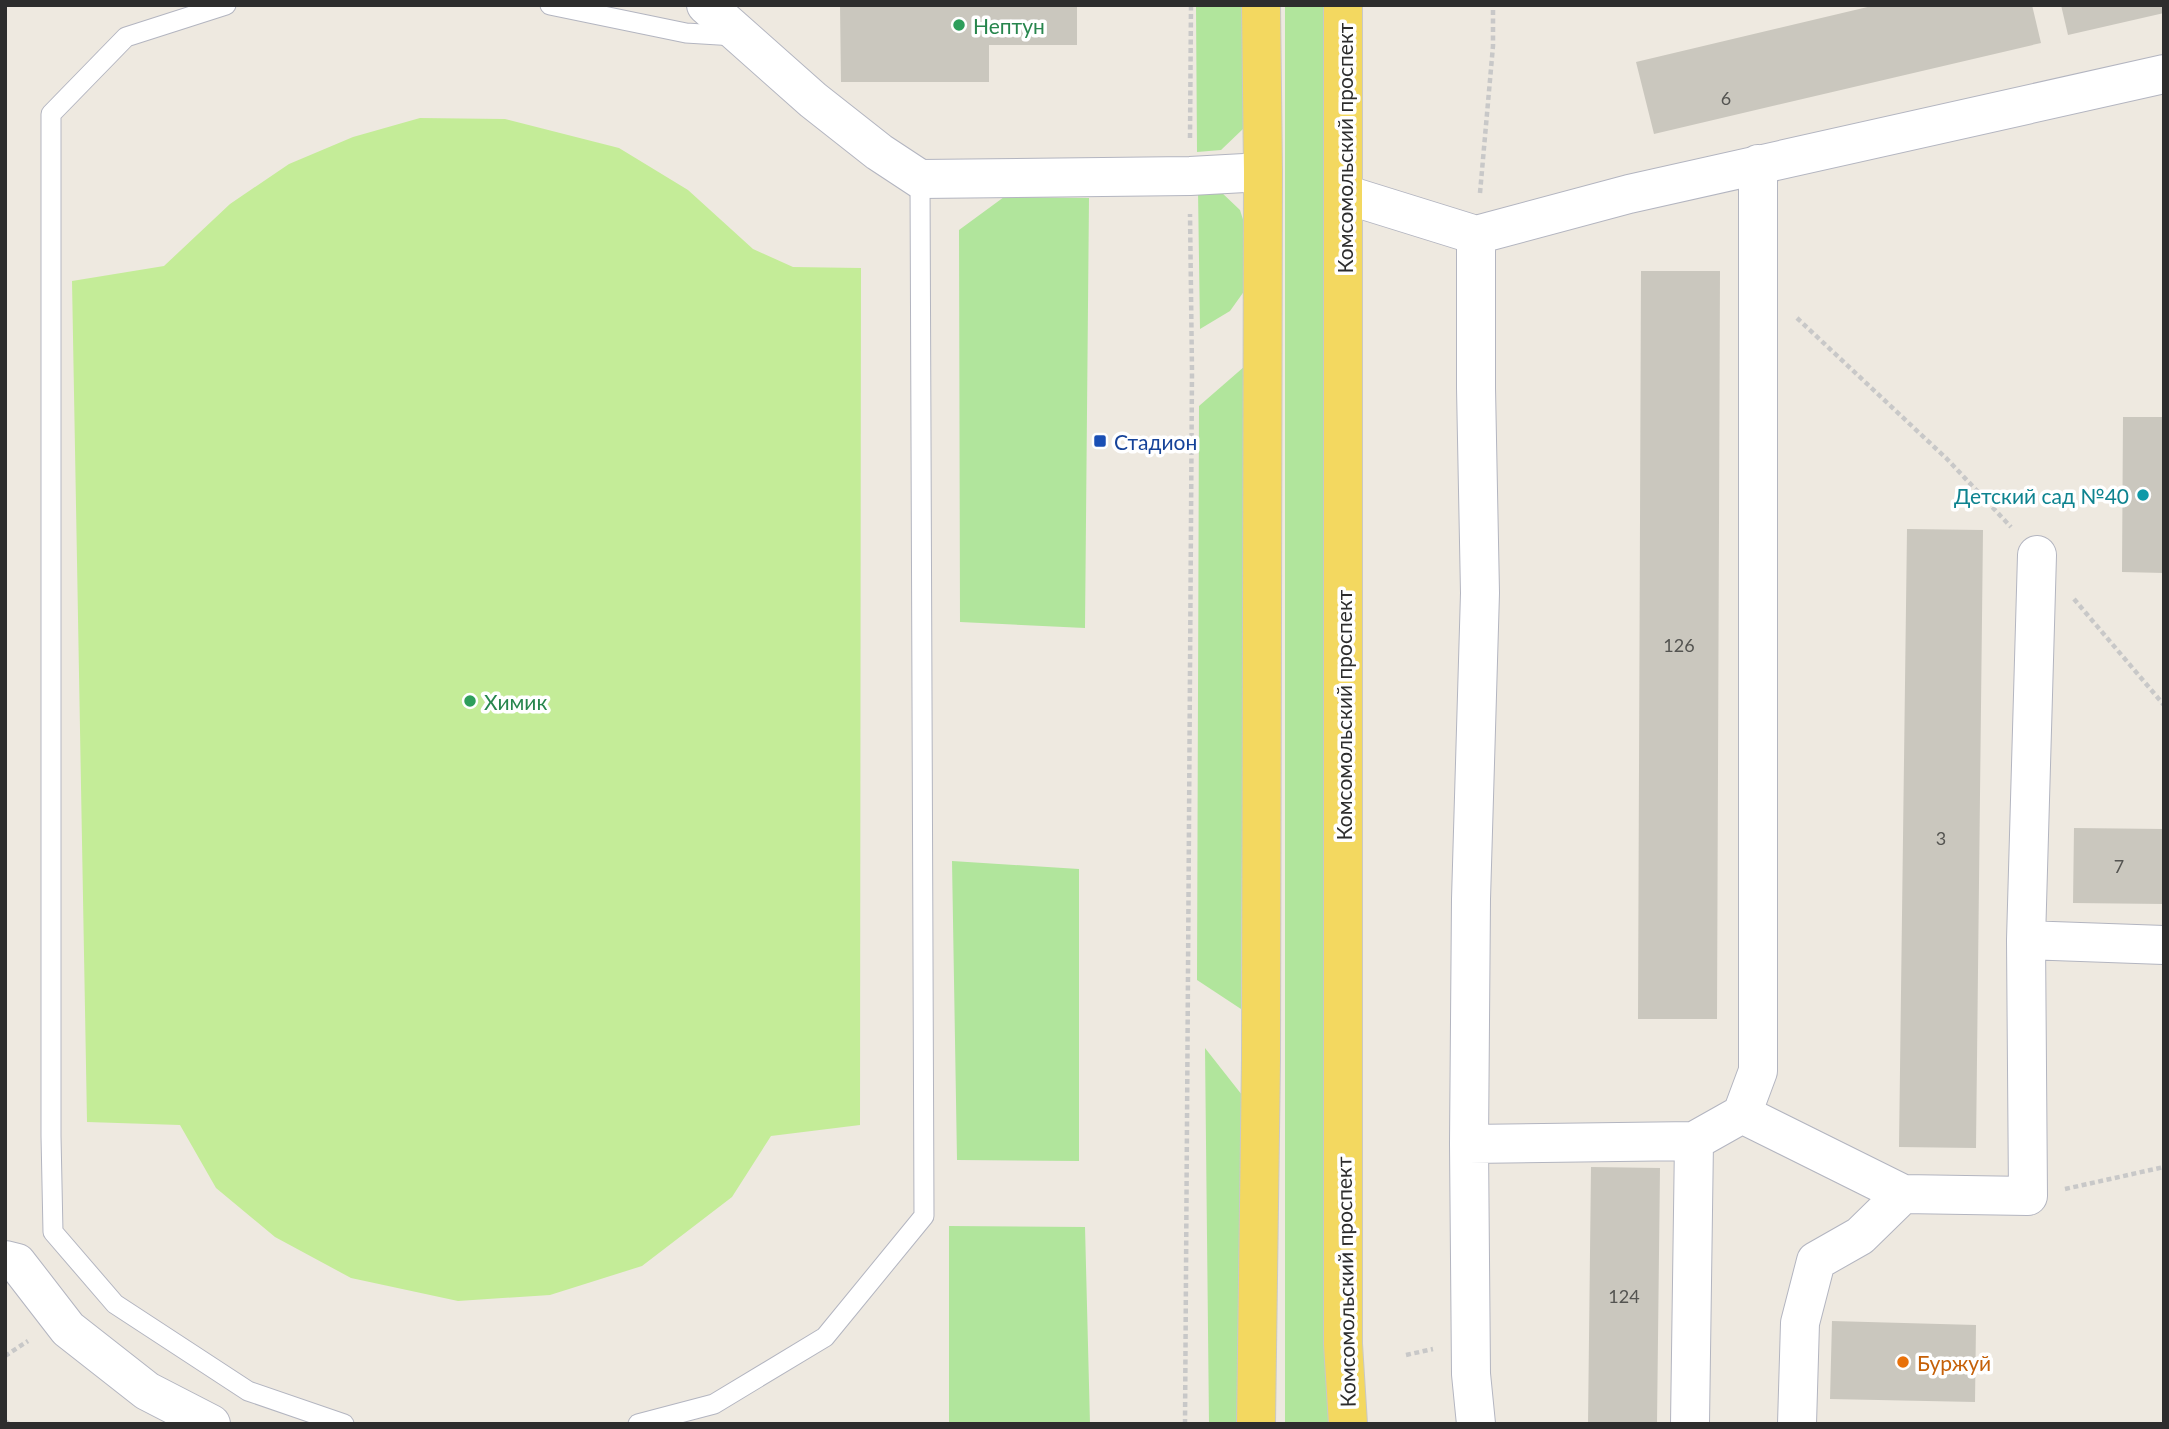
<svg xmlns="http://www.w3.org/2000/svg" width="2169" height="1429" font-family="Lato,sans-serif">
<style>
.green{fill:#b1e59c}
.pitch{fill:#c4ec98}
.building{fill:#cac7be}
.lines{fill:none;stroke-linecap:round;stroke-linejoin:round}
.lane-casing{stroke:#b3b5c0;stroke-width:21}
.street-casing{stroke:#b3b5c0;stroke-width:40}
.primary-casing{stroke:#c8c8c8;stroke-width:40}
.path{stroke:#c8c8c8;stroke-width:4.5;stroke-dasharray:5 3.5;stroke-linecap:butt}
.lane{stroke:#fff;stroke-width:19}
.street{stroke:#fff;stroke-width:38}
.primary{stroke:#f3d860;stroke-width:38}
.leisure-dot{fill:#2e9e5b;stroke:#fff;stroke-width:2.5}
.transit-dot{fill:#1a4fb4;stroke:#fff;stroke-width:2.5}
.culture-dot{fill:#0f9aa8;stroke:#fff;stroke-width:2.5}
.food-dot{fill:#e8710a;stroke:#fff;stroke-width:2.5}
.labels{text-anchor:middle;dominant-baseline:central;stroke-width:7;stroke-linejoin:round;paint-order:stroke}
.number-label{font-size:18px;fill:#545451}
.leisure-label{font-size:21px;fill:#27864d;stroke:#fff;text-anchor:start}
.street-label{font-size:21px;fill:#2d2d2d;stroke:#fff}
.transit-label{font-size:21px;fill:#164399;stroke:#fff;text-anchor:start}
.culture-label{font-size:21px;fill:#0d838f;stroke:#fff;text-anchor:end}
.food-label{font-size:21px;fill:#c56008;stroke:#fff;text-anchor:start}
</style>
<rect width="100%" height="100%" fill="#eee9e0"/>
<path class="green" d="M1196 5H1244V128L1221 150 1197 152Z
M1285 5H1325L1324 1238 1329 1424H1285Z
M1198 190 1220 191 1240 210 1246 229 1245 290 1230 311 1200 329Z
M1004 197 1089 198 1085 628 960 622 959 230Z
M1245 366 1241 1009 1197 980 1199 406Z
M952 861 1079 869V1161L957 1160Z
M1205 1048 1242 1095 1241 1424H1209Z
M949 1226 1085 1227 1090 1424H949Z"/>
<path class="pitch" d="M420 118 505 119 619 148 688 190 753 249 793 267 861 268 860 1125 771 1136 732 1197 642 1266 550 1295 458 1301 351 1278 275 1237 216 1188 180 1125 87 1122 72 281 164 266 230 204 289 164 353 137Z"/>
<path class="building" d="M840 5H1077V45H989V82H841Z
M1876 5H2032L2041 43 1654 134 1636 62Z
M2061 5H2164V13L2068 35Z
M1641 271H1720L1717 1019H1638Z
M2123 417H2164V573L2122 572Z
M1907 529 1983 530 1976 1148 1899 1147Z
M2074 828 2164 829V904L2073 903Z
M1591 1167 1660 1168 1657 1424H1588Z
M1832 1321 1976 1325 1975 1402 1830 1399Z"/>
<g class="lines">
<g class="lane-casing">
<path id="lane" d="M226 5 126 37 51 114V1136L53 1232 115 1304 248 1391 344 1424
M550 5 686 33 735 36
M638 1424 714 1404 825 1337 924 1216 920 179"/>
</g>
<g class="street-casing">
<path id="street" d="M706 5 813 100 879 152 920 179 1190 176 1263 172
M1344 194 1476 235V388L1480 593 1471 899 1469 1144 1694 1141 1690 1424
M1476 235 1629 194 2164 74
M2026 940 2037 555
M1742 1114 1903 1194 2028 1196 2026 940 2164 945
M1694 1141 1742 1114 1758 1071V164
M1469 1144 1471 1374 1476 1424
M5 1260 17 1263 68 1329 147 1391 211 1424
M1797 1424 1800 1323 1816 1261 1860 1236 1903 1194"/>
</g>
<g class="primary-casing">
<path id="primary" d="M1343 5V1344L1348 1424
M1256 1424 1261 1060 1263 172 1261 5"/>
</g>
<path class="path" d="M1190 138 1191 5
M1480 193 1493 46V5
M1797 318 1947 459 2011 527
M2074 599 2164 705
M2065 1189 2164 1167
M1406 1355 1433 1349
M5 1356 28 1341
M5 1421 9 1424
M1185 1424 1192 371 1190 214"/>
<use href="#lane" class="lane"/>
<use href="#street" class="street"/>
<use href="#primary" class="primary"/>
</g>
<g class="leisure-dot">
<circle cx="959" cy="25" r="7"/>
<circle cx="470" cy="701" r="7"/>
</g>
<rect class="transit-dot" x="1093" y="434" width="14" height="14" rx="3.5"/>
<circle class="culture-dot" cx="2143" cy="495" r="7"/>
<circle class="food-dot" cx="1903" cy="1362" r="7"/>
<g class="labels">
<g class="number-label">
<text x="1726" y="98">6</text>
<text x="1679" y="645">126</text>
<text x="1941" y="838">3</text>
<text x="2119" y="866">7</text>
<text x="1624" y="1296">124</text>
</g>
<g class="leisure-label">
<text x="973" y="25">Нептун</text>
<text x="484" y="701">Химик</text>
</g>
<g class="street-label">
<text transform="translate(1344 148) rotate(-90)">Комсомольский проспект</text>
<text transform="translate(1343 715) rotate(-90)">Комсомольский проспект</text>
<text transform="translate(1345 1282) rotate(-91)">Комсомольский проспект</text>
</g>
<g class="transit-label">
<text x="1114" y="441">Стадион</text>
</g>
<g class="culture-label">
<text x="2129" y="495">Детский сад №40</text>
</g>
<g class="food-label">
<text x="1917" y="1362">Буржуй</text>
</g>
</g>
<rect width="2169" height="1429" fill="none" stroke="#2d2d2d" stroke-width="14"/>
</svg>
